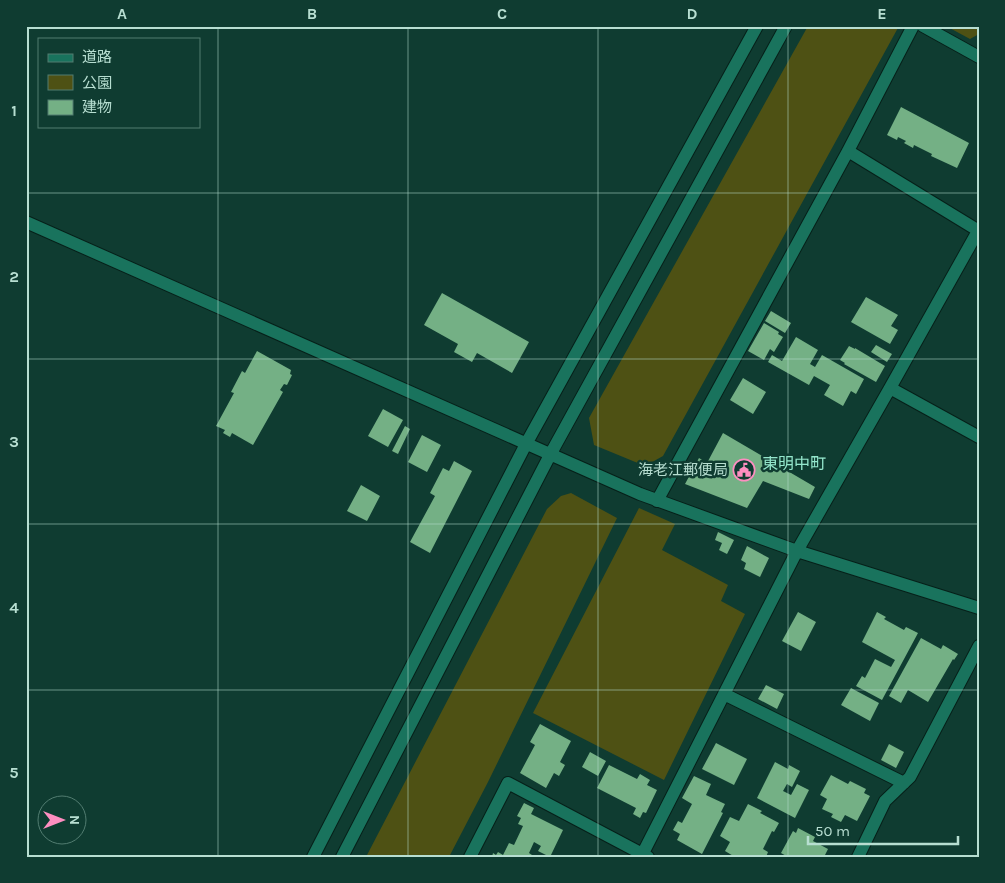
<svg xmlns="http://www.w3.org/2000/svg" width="1005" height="883" font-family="Karla,'Noto Sans JP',sans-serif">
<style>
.green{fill:#4e5114}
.building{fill:#74b085}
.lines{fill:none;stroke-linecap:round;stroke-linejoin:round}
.minor-casing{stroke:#062019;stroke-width:14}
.minor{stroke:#19735d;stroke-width:12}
.grid{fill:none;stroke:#b7ded1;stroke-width:1;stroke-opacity:0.55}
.labels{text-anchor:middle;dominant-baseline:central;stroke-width:5;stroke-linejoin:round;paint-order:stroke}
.poi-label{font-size:15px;fill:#b7ded1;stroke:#0f3c31;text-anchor:end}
.neighbourhood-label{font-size:16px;fill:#94e6cc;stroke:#0f3c31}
.neatline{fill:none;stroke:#b7ded1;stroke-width:2}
.grid-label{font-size:16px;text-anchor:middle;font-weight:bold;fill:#b7ded1}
</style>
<rect width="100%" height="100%" fill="#0f3c31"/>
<path class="green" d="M808 26H899L663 456 645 466 594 445 589 418Z
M946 26H979V34L970 39Z
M571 493 617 518 488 782 449 857H366L547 509 561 496Z
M639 508 675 524 662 550 728 585 721 601 745 614 664 780 533 713Z"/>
<path class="building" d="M901 107 969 143 957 168 931 156 932 154 914 145 913 148 904 143 906 141 898 137 897 140 887 135Z
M442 293 529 342 512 373 477 353 472 362 454 352 458 344 424 325Z
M866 297 898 315 891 326 898 330 890 344 851 322Z
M771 311 791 323 785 333 765 321Z
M764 323 779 332 778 334 783 337 774 352 770 349 764 360 748 351Z
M796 337 818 350 810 364 815 367 822 355 864 379 856 394 851 391 843 406 824 395 830 385 814 376 809 385 768 362 772 355 782 361Z
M876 345 892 354 887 362 871 352Z
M849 346 855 349V348L885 366 876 382 844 364 845 363 840 360Z
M257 351 291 370 290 374 292 375 287 385 284 384 280 390 283 392 253 445 232 433 230 437 223 433 225 430 216 426 234 393 231 392 242 371 245 373Z
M743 378 766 392 753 414 730 400Z
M383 409 403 420 388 447 368 436Z
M405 426 410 429 398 454 392 451Z
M723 433 815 487 809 499 763 481 747 508 685 484 699 458 707 463Z
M422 435 441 445 427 472 408 462Z
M454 461 472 471 430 553 410 542 435 496 430 493 443 468 449 471Z
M361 485 380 496 367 521 347 511Z
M718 532 734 540 727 554 719 550 722 543 715 540Z
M747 546 769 558 760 577 744 569 746 563 741 560Z
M798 612 816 622 801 651 782 641Z
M877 612 886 617 884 619 904 630 906 627 918 633 882 700 856 686 862 676 865 678 875 659 891 667 895 660 862 642Z
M921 638 941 649 943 645 958 654 954 660 953 659 928 702 908 690 901 703 889 696Z
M766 685 784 694 777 709 758 699Z
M851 688 879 703 870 721 841 705Z
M540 724 571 741 560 762 565 765 559 776 554 773 546 788 520 773 535 745 530 742Z
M716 743 747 759 734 785 702 769Z
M889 744 904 752 896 768 881 760Z
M590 752 606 761 598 776 582 767Z
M775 762 788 769 789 765 800 771 792 787 787 784 783 791 791 795 797 784 809 790 795 818 757 798Z
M609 765 637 779 640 774 650 780 647 785 657 790 646 813 643 812 640 818 633 814 636 808 597 788Z
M831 775 848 784 850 781 866 789 864 793 870 796 857 821 845 815 841 822 831 817 833 814 822 809 827 799 820 795Z
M694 776 711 784 706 795 725 804 721 812 723 813 702 854 677 840 680 834 673 830 678 821 682 823 692 804 682 798Z
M524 803 534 808 531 814 563 830 550 857 538 851 541 846 534 842 529 853 532 855V857H492L493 853 496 855 498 852 503 855 509 843 514 845 523 826 518 824 521 818 517 816Z
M748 804 762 811 760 813 779 823 774 832 772 831 763 849 768 852 766 857H735L725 851 730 842 720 836 730 817 739 821Z
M798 828 815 837 813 841 828 849 824 857H788L781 853 793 831 796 833Z"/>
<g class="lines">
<g class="minor-casing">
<path id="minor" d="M923 26 979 57
M848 151 979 231
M26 222 640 494 797 551 979 608
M890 388 979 437
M657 501 848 151 913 26
M724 694 904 783
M313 857 526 444 757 26
M342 857 550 455 786 26
M470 857 508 783 648 857
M641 857 797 551 890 388 978 231
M858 857 885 801 910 777 979 646"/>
</g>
<use href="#minor" class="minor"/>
</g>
<path class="grid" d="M218 26V857M408 26V857M598 26V857M788 26V857M26 193H979M26 359H979M26 524H979M26 690H979"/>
<defs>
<g id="civic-ring" transform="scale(1.125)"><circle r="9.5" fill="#0f3c31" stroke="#fd8ec0" stroke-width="1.5"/><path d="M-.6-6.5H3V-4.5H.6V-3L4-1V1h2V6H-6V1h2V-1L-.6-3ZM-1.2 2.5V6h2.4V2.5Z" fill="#fd8ec0"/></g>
</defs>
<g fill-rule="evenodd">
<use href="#civic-ring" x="744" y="470"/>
</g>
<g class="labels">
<g class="poi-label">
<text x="728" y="470">海老江郵便局</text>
</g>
<g class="neighbourhood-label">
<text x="794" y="463">東明中町</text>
</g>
</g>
<rect width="1005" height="883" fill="none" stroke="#0f3c31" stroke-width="55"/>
<rect x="38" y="38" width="162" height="90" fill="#0f3c31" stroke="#527d71"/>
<rect x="48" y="54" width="25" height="8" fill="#19735d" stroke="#527d71"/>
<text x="82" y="62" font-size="15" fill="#b7ded1">道路</text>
<rect x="48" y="75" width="25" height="15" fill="#4e5114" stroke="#527d71"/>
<text x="82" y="88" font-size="15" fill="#b7ded1">公園</text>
<rect x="48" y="100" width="25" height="15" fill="#74b085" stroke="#527d71"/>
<text x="82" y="112" font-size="15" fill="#b7ded1">建物</text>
<g transform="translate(62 820) rotate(90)"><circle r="24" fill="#0f3c31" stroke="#527d71"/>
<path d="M0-4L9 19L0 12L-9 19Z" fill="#fd8ec0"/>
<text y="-8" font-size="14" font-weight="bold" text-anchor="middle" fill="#b7ded1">N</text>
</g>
<path d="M808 836v8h150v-8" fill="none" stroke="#b7ded1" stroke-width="2.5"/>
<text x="815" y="836" font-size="15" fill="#b7ded1" stroke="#0f3c31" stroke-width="4" paint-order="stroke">50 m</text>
<rect x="28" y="28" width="950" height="828" class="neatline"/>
<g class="grid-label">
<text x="122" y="19">A</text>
<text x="312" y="19">B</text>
<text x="502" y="19">C</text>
<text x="692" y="19">D</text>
<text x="882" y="19">E</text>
<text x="14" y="116">1</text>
<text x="14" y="282">2</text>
<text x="14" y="447">3</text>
<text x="14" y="613">4</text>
<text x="14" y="778">5</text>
</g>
</svg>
